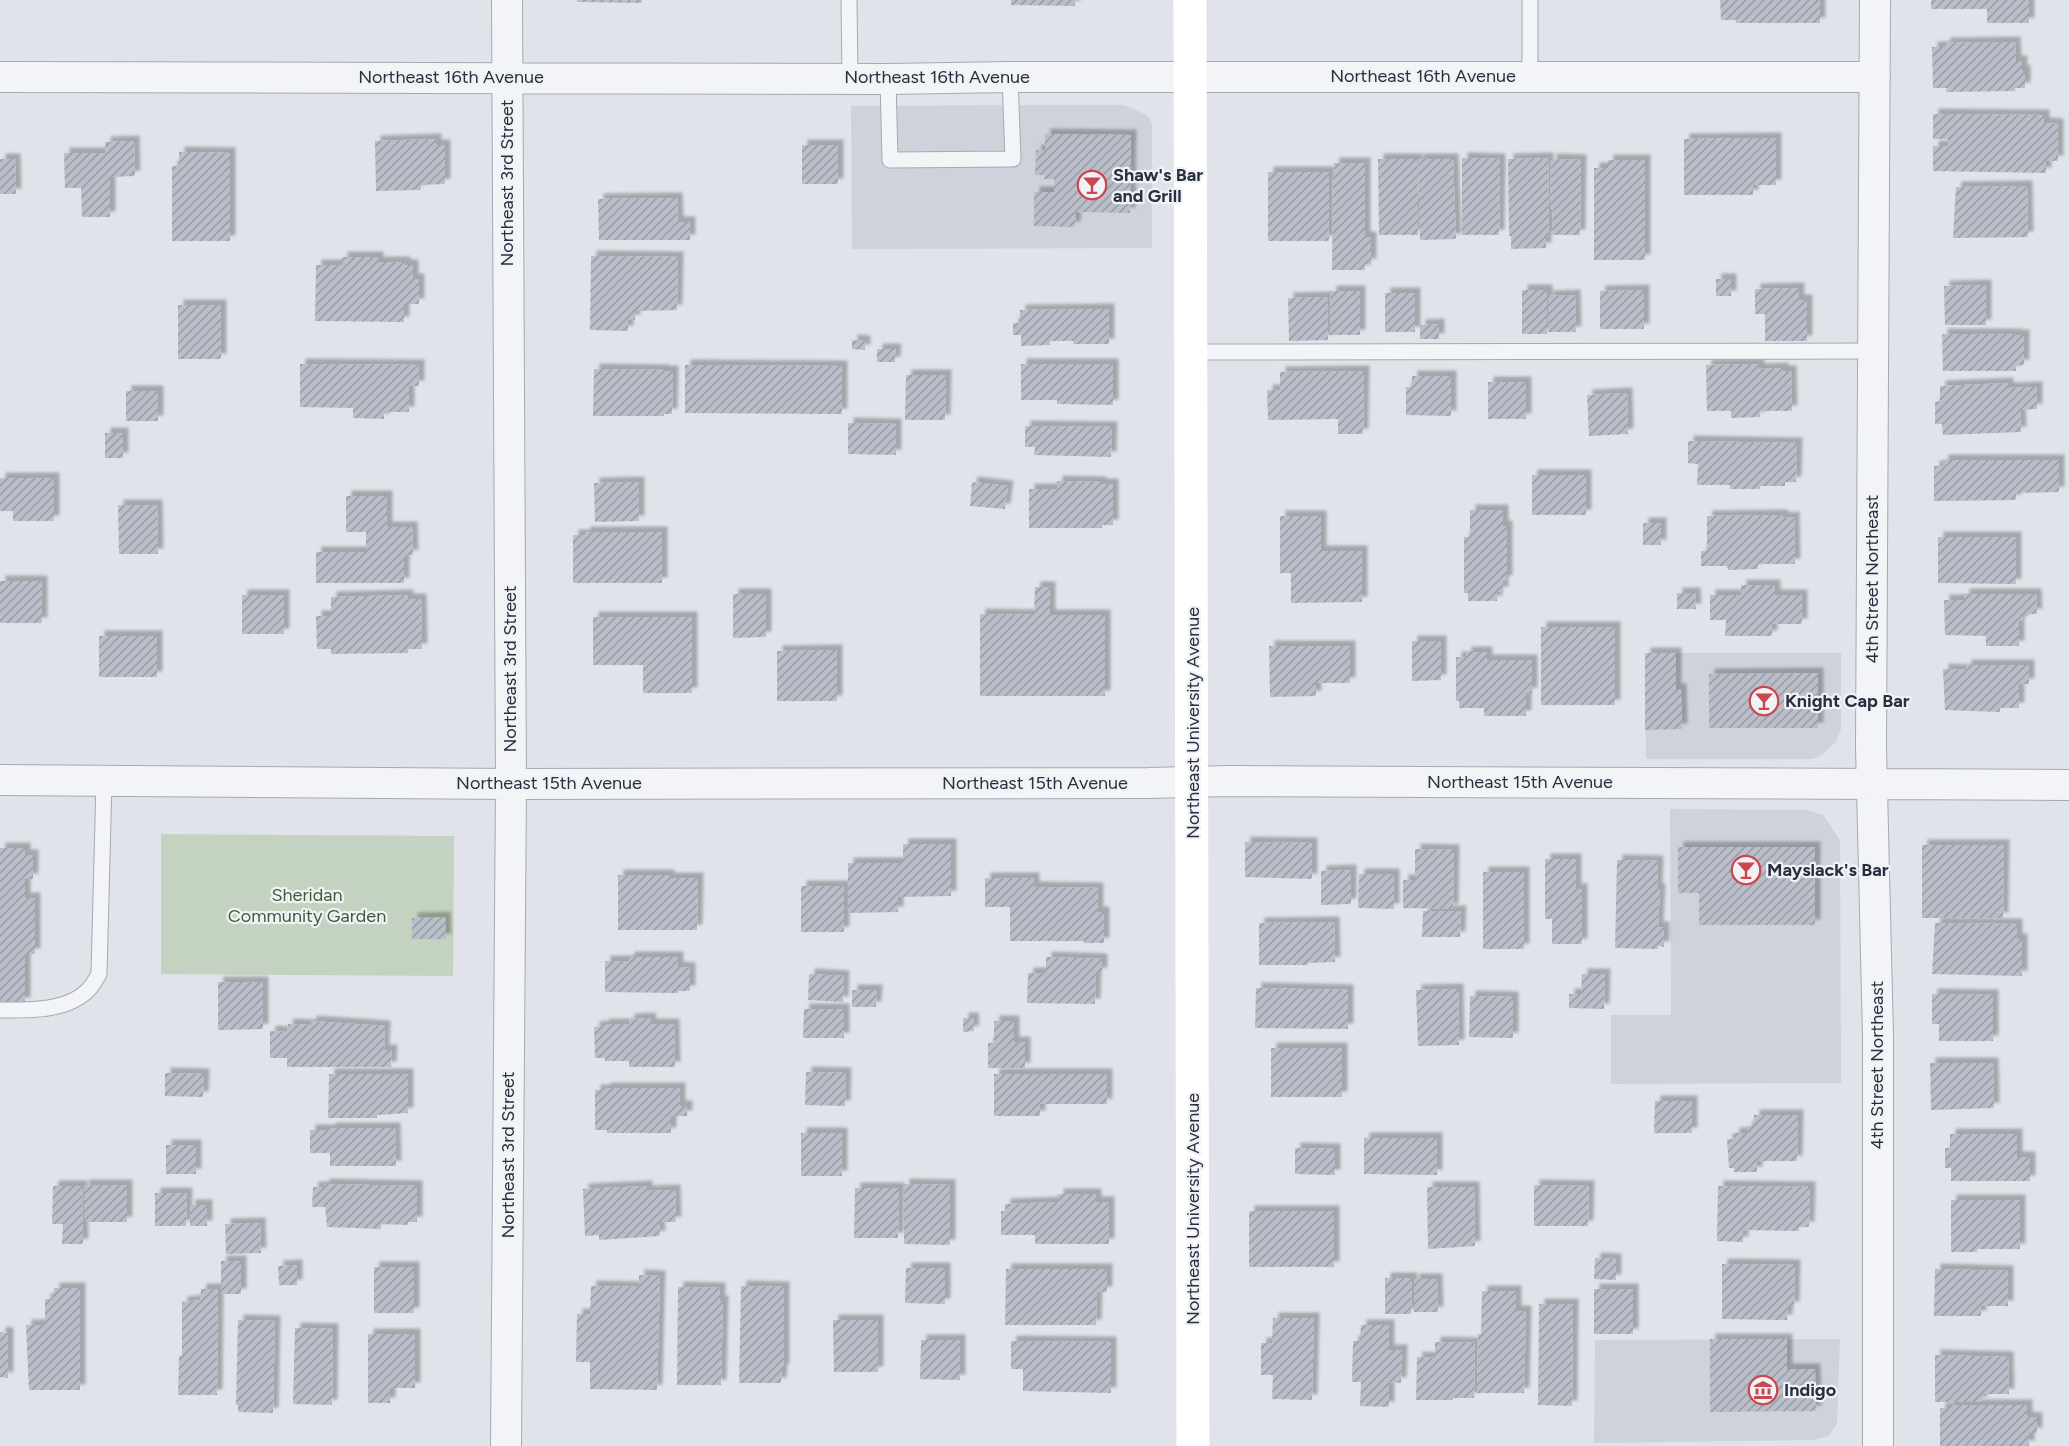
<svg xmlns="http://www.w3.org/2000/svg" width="2069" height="1446" font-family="Figtree,sans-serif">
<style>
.built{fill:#ced2db}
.green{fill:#c4d3c1}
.building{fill:url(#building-hatch);filter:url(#shadow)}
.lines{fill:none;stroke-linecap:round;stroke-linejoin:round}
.lane-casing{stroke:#a5a9b3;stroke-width:17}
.street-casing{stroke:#a5a9b3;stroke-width:32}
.lane{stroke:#f3f4f7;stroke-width:15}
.street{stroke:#f3f4f7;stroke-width:30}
.secondary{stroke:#fff;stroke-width:33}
.labels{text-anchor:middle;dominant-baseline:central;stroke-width:4.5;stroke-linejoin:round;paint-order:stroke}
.street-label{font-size:18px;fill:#292f40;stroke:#f0f2f6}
.poi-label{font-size:18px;font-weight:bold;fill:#292f40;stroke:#f0f2f6;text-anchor:start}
.park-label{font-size:18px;fill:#3a5c36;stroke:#f0f2f6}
</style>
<defs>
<pattern id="building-hatch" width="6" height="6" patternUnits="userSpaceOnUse" patternTransform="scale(1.5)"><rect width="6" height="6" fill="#babec9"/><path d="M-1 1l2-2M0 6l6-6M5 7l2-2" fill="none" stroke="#979ba5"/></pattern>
<filter id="shadow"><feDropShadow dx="5.5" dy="-5.5" stdDeviation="1.5" flood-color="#0004"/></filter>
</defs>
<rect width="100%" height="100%" fill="#e0e3e9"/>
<path class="built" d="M1011 105H1124L1147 115 1152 124V248L852 249 851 106Z
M1645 653H1841V729L1836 742 1822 755 1812 759H1646Z
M1670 809 1807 810 1823 815 1840 840 1841 1083 1611 1084V1015H1671Z
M1840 1339 1837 1424 1829 1436 1812 1440 1594 1443 1595 1340Z"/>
<path class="green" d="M161 834 454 836 453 976 161 974Z"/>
<path class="building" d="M577 0H642V3L577 2Z
M1011 0H1075V6L1011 5Z
M1720 0H1820V23H1736V20H1721Z
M1931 0H2029V23H1987V9H1931Z
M2015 42 2016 61H2022V71H2025V88H2015V91L1946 92 1947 88H1933L1932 47H1945V43Z
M1933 114 2044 115V123L2058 124V161H2046V173L1933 171V146H1948V139H1933Z
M1045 134 1131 135 1130 213 1076 212 1075 227 1034 226V192H1054V179H1044V175H1035L1036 150H1045Z
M1776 138V185H1753V195H1684V139Z
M436 139V145H445V184L421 185V190L376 191 375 141Z
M134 141 135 176 110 177V217H82L81 188H65L64 153H106L105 142Z
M802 145H838V184H802Z
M179 152 230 153V241H172V166H179Z
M1462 158 1500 159 1499 235H1462Z
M1548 158 1549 237H1546V248L1511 249V236H1509L1508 159Z
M0 159H15L16 194H0Z
M1378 159H1417L1418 235H1379Z
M1418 159H1453L1456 239 1420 240Z
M1551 159 1581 160 1580 235H1552L1553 209H1550Z
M1608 160H1645V260H1594V168H1608Z
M1334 163H1365V237H1371V264H1365V270H1332L1333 175H1334Z
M1268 172H1329V241H1268Z
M2027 186 2028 237 1953 238 1956 187Z
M677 198 678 222H690V240H599L598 199Z
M591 256 678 257 677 310 635 311V320H628V331L590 330Z
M342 257H378V262H405V265H413V279H419V304H404V322L315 321 316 265H342Z
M1716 279H1731V296H1716Z
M1986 285V325H1945L1944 286Z
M1799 288V300H1807V341H1765V314H1755V289Z
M1522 290H1547V334H1522Z
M1644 290V329H1600V291Z
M1331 291H1360V335H1330Z
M1385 293H1415V332H1385Z
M1575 295 1576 332H1548V296Z
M1327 297 1328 340 1289 341 1288 298Z
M178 305H221V359H178Z
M1109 309V344H1073L1074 341H1050V345L1021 346V335H1013V323H1020V310Z
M1439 324V339H1420V325Z
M1942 334H2016V335H2024V365H2016V371H1943Z
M852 340 865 341V350L852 349Z
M877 349H896L895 362H877Z
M300 364 419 365V386H409V412H384V419L353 418V408L300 407Z
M1021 364H1113V405L1057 404V400H1021Z
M1759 364V369L1783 368V371H1791L1792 411H1760V417L1731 418V411H1707L1706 365Z
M685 365 842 366V414L685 413Z
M594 369 664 370V371H673L672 414H664V416H593Z
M1364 371 1363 434H1338V419L1268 420 1267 390H1280V372Z
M906 375H946L945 420H905Z
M1412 376H1451V416L1406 415V387H1412Z
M1488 382H1526V419H1488Z
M2008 383V388L2037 387V409L2020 410 2021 432 1943 435 1942 424H1935V402L1940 401V386Z
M126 391H158V421H126Z
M1627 393 1628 434 1589 436 1587 395Z
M848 423 896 424V455L848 454Z
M1025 426 1112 427 1111 457 1034 455 1035 447H1025Z
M105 433H123V458H105Z
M1688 441 1797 443 1796 482H1785V486H1760V489H1730V485H1697L1698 464 1688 463Z
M1943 460H2059V492L2016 493V500L1934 501V466H1943Z
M1532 475H1586V515H1532Z
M0 478H54V521H13V511H0Z
M1057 481 1101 482V484H1113V525H1102V528H1029V489H1057Z
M639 482V521L595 522 594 483Z
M972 482 1008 486 1005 509 970 506Z
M346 496H387V527H412L413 555 404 556V583H316V552H366V532H346Z
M118 505H157L158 554H119Z
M1470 510H1503V526H1507V581H1503V592H1497V601H1468V593H1464V537H1470Z
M1783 515V518L1794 517 1795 564H1758V569L1728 570 1727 566H1701V551H1707V516Z
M1280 516H1321V551H1362V602L1291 603V573H1280Z
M1643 523H1661V545H1643Z
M585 532H662V583H573V535H585Z
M1938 537H2016V584L1938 583Z
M0 581H42V623H0Z
M1741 585H1775V595H1802V624H1772V636H1725L1726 620H1710V595H1741Z
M1035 587H1050V615H1105V696H980V614L1034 615Z
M1677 593H1695L1696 609H1677Z
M733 594H766V637L733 638Z
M1964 594H2036L2037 614H2023V621H2019V646H1986V636L1945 635 1944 600H1964Z
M242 595H284V634H242Z
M408 595V599H421L422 649H408V653L331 654V649H317L316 616H331V597Z
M593 617H692V693H643V665H593Z
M1541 627H1615V705H1541Z
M99 636H157V677H99Z
M1412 641H1441V680L1412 681Z
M1269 646H1350V683H1316V696L1270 697Z
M837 650V701H777V651Z
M1466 652H1487V660H1532V693H1526V716H1484V708H1459V701H1456V657H1466Z
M1645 653H1676V689H1681L1682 729 1645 730Z
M1966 665H2029V684H2019V708H2000V712L1945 710 1943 669 1966 670Z
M1818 673V728H1709V674Z
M1245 842 1312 843V879L1245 877Z
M903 844H951V896L898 897V912L848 913V863H903Z
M1922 845H2004L2003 918H1922Z
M1678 847H1815V925H1699V893H1678Z
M0 848H25V855H33V879H25V898H35V954H25V1003H0Z
M1415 849 1454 850 1453 909 1403 908V880H1415Z
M1545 859H1576V889H1582V944H1552V919H1545Z
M1617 860 1658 861 1657 889H1660L1658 927H1664V947L1658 946V949L1615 948Z
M1351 870V904L1321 905V871Z
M1483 872H1524V949H1483Z
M1359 874H1394V909L1358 908Z
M618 875H669V878H698L697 930H618Z
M985 878H1034V887L1098 888V912H1104V943H1084V941H1010V907H985Z
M801 886H844V932H801Z
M1423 911H1461L1460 937H1422Z
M445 917 446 939H412V918Z
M1334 922 1335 962 1308 963V965H1259V923Z
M1935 923 2017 924V939H2022V976L1932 974Z
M629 957H678V967L690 968V991H678V993L605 992V961H629Z
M1046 957 1102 959V973H1096L1095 1004 1027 1003 1028 973H1046Z
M809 974 844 976 843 1002 808 1000Z
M1582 974H1605L1604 1009 1569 1008V994H1581Z
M218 982H263V1029L218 1030Z
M1256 988 1348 990V1029L1255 1028Z
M1458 989 1459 1045 1418 1046 1416 990Z
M852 990H877L876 1007H852Z
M1932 994 1993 995V1041H1939V1024H1932Z
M1470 996 1513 997V1038L1469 1037Z
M804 1009H844V1038H803Z
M650 1018 651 1024H674L675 1067H629V1061H605V1058H595L594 1027 604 1026V1024H629V1019Z
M963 1018H973L974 1031 963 1032Z
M311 1021 385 1026 384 1050H392L391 1067H287V1058H270V1031L287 1032 288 1024 311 1025Z
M994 1021H1014V1042H1025V1068H988V1043H994Z
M1271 1048H1342V1097H1271Z
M1930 1063H1993L1994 1108 1931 1110Z
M806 1072 846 1073 845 1106 805 1105Z
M165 1073 204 1074 203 1097 165 1096Z
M329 1074H408V1113L377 1115V1118H328Z
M994 1074H1107V1104H1040V1116H994Z
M605 1088H680V1106H687V1116H671V1133H607V1130H595V1090H605Z
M1655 1101H1692V1133H1654Z
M1754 1115H1798L1797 1161H1757V1172H1734V1168H1729L1727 1139H1734V1133H1747V1126H1754Z
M330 1128H395L396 1166H330V1153H310V1130H330Z
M801 1133H842V1176H801Z
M1950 1134H2017V1157H2030V1181H1951V1168H1945V1148H1950Z
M1364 1138H1437V1175L1364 1174Z
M166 1145H196V1174H166Z
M1295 1148 1335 1149V1175L1295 1174Z
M324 1184 417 1186V1222H408V1225L381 1224V1229L327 1227 325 1207H312L313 1187H324Z
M904 1184 950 1185V1245L904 1244Z
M84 1185H127V1222H84Z
M1534 1185 1589 1186 1588 1226H1534Z
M53 1186H82L83 1244H62L63 1224H52Z
M647 1186V1191L675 1190 676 1222H659L660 1236 599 1240V1235L585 1236 583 1189Z
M1718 1186 1810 1187 1809 1227H1799V1231L1743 1230V1242L1717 1241Z
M1427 1187H1474L1475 1246 1428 1249Z
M855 1188H899L898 1238H854Z
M155 1193H187L186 1226H155Z
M1058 1194H1096V1202H1109V1244H1035V1235H1001V1211H1005V1204L1058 1202Z
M1951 1200H2020V1249H1977V1252H1951Z
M190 1205H207V1226H190Z
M1249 1211H1334V1267H1249Z
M260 1223 261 1253 226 1254 225 1224Z
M1595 1258 1616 1259V1280L1594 1279Z
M221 1261H241V1294H221Z
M1722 1264 1795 1265 1794 1307H1788L1787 1320 1722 1319Z
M297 1265V1285H279L278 1266Z
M374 1267H414V1313H374Z
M906 1268H945V1304L905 1303Z
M1006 1269H1107V1292H1097L1096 1325H1005Z
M1935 1269 2008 1271V1306H1981V1316H1934Z
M639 1275 660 1276 657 1390 590 1389V1362H576L577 1314H590L591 1286 639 1287Z
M1385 1278H1412L1411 1314H1385Z
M1414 1279H1437L1438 1312H1414Z
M741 1286 784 1287V1369H782L781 1383H739Z
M678 1287 720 1288V1301H723L721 1385H677Z
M54 1288H80V1390H29L26 1325H45V1299H54Z
M201 1289H218L217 1395H178L179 1356H182V1302L200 1300Z
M1594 1289H1633V1334H1594Z
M1482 1291H1516V1311H1526L1524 1393H1477L1478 1334H1481Z
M1539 1304H1573L1572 1406 1538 1405Z
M1273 1318H1314L1312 1400 1272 1399 1273 1375H1261V1343H1272Z
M238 1320 275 1321 273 1413 238 1412V1405H236Z
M833 1320H878V1372H834Z
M1361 1325H1389V1350H1402L1401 1383 1389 1382V1407L1360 1406 1361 1382H1352L1353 1341H1360Z
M295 1328 333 1329 332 1405 293 1404Z
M0 1332 8 1333V1378L0 1377Z
M368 1334H415V1388H390V1403H368Z
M1710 1339H1787V1369H1815L1816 1411 1710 1412Z
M921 1340H960V1380L920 1379Z
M1011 1341 1111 1342V1393L1023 1391V1369H1011Z
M1435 1342 1475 1343 1474 1398H1453V1400H1416L1417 1357 1435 1358Z
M1935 1355 2008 1357 2009 1394H1982V1402H1935Z
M1949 1405H2027V1417L2037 1418V1433H2029V1446H1940V1408H1949Z"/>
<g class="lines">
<g class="lane-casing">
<path id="lane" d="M849 0 850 78
M1530 76V0
M888 79 890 160 1013 159 1010 77
M1191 352 1874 351
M0 1010C27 1010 68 1012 89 989 93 985 96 979 99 974L104 781"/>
</g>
<g class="street-casing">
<path id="street" d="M1875 0 1871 747 1878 1037V1446
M0 77 888 79 1010 77H1875
M0 780 511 784 1148 783 1229 781 2069 785
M506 1446 511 784 507 0"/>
</g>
<use href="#lane" class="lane"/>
<use href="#street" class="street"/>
<path class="secondary" d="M1190 0 1193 1446"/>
</g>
<defs>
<g id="bar-ring" transform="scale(1.5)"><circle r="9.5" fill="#f0f2f6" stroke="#cd454e" stroke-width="1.5"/><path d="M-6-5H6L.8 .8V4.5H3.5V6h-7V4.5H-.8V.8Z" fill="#cd454e"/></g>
<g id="museum-ring" transform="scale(1.5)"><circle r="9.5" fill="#f0f2f6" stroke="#cd454e" stroke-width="1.5"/><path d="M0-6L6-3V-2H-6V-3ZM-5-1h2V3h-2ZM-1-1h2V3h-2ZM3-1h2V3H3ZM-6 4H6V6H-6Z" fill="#cd454e"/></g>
</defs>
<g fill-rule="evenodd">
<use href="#bar-ring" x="1092" y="185"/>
<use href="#bar-ring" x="1764" y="701"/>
<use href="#bar-ring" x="1746" y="870"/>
<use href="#museum-ring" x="1763" y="1390"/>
</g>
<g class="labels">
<g class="street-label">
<text x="1423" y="76">Northeast 16th Avenue</text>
<text x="451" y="77">Northeast 16th Avenue</text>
<text x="937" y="77">Northeast 16th Avenue</text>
<text transform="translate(507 183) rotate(-90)">Northeast 3rd Street</text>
<text transform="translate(1872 579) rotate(-90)">4th Street Northeast</text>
<text transform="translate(510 669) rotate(-90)">Northeast 3rd Street</text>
<text transform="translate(1193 723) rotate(-90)">Northeast University Avenue</text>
<text x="1520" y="782">Northeast 15th Avenue</text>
<text x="549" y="783">Northeast 15th Avenue</text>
<text x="1035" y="783">Northeast 15th Avenue</text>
<text transform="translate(1877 1065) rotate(-90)">4th Street Northeast</text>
<text transform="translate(508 1155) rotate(-90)">Northeast 3rd Street</text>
<text transform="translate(1193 1209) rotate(-90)">Northeast University Avenue</text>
</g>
<g class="poi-label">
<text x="1113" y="175">Shaw's Bar<tspan x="1113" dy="21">and Grill</tspan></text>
<text x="1785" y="701">Knight Cap Bar</text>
<text x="1767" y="870">Mayslack's Bar</text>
<text x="1784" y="1390">Indigo</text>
</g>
<g class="park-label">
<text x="307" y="895">Sheridan<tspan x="307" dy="21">Community Garden</tspan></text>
</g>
</g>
</svg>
